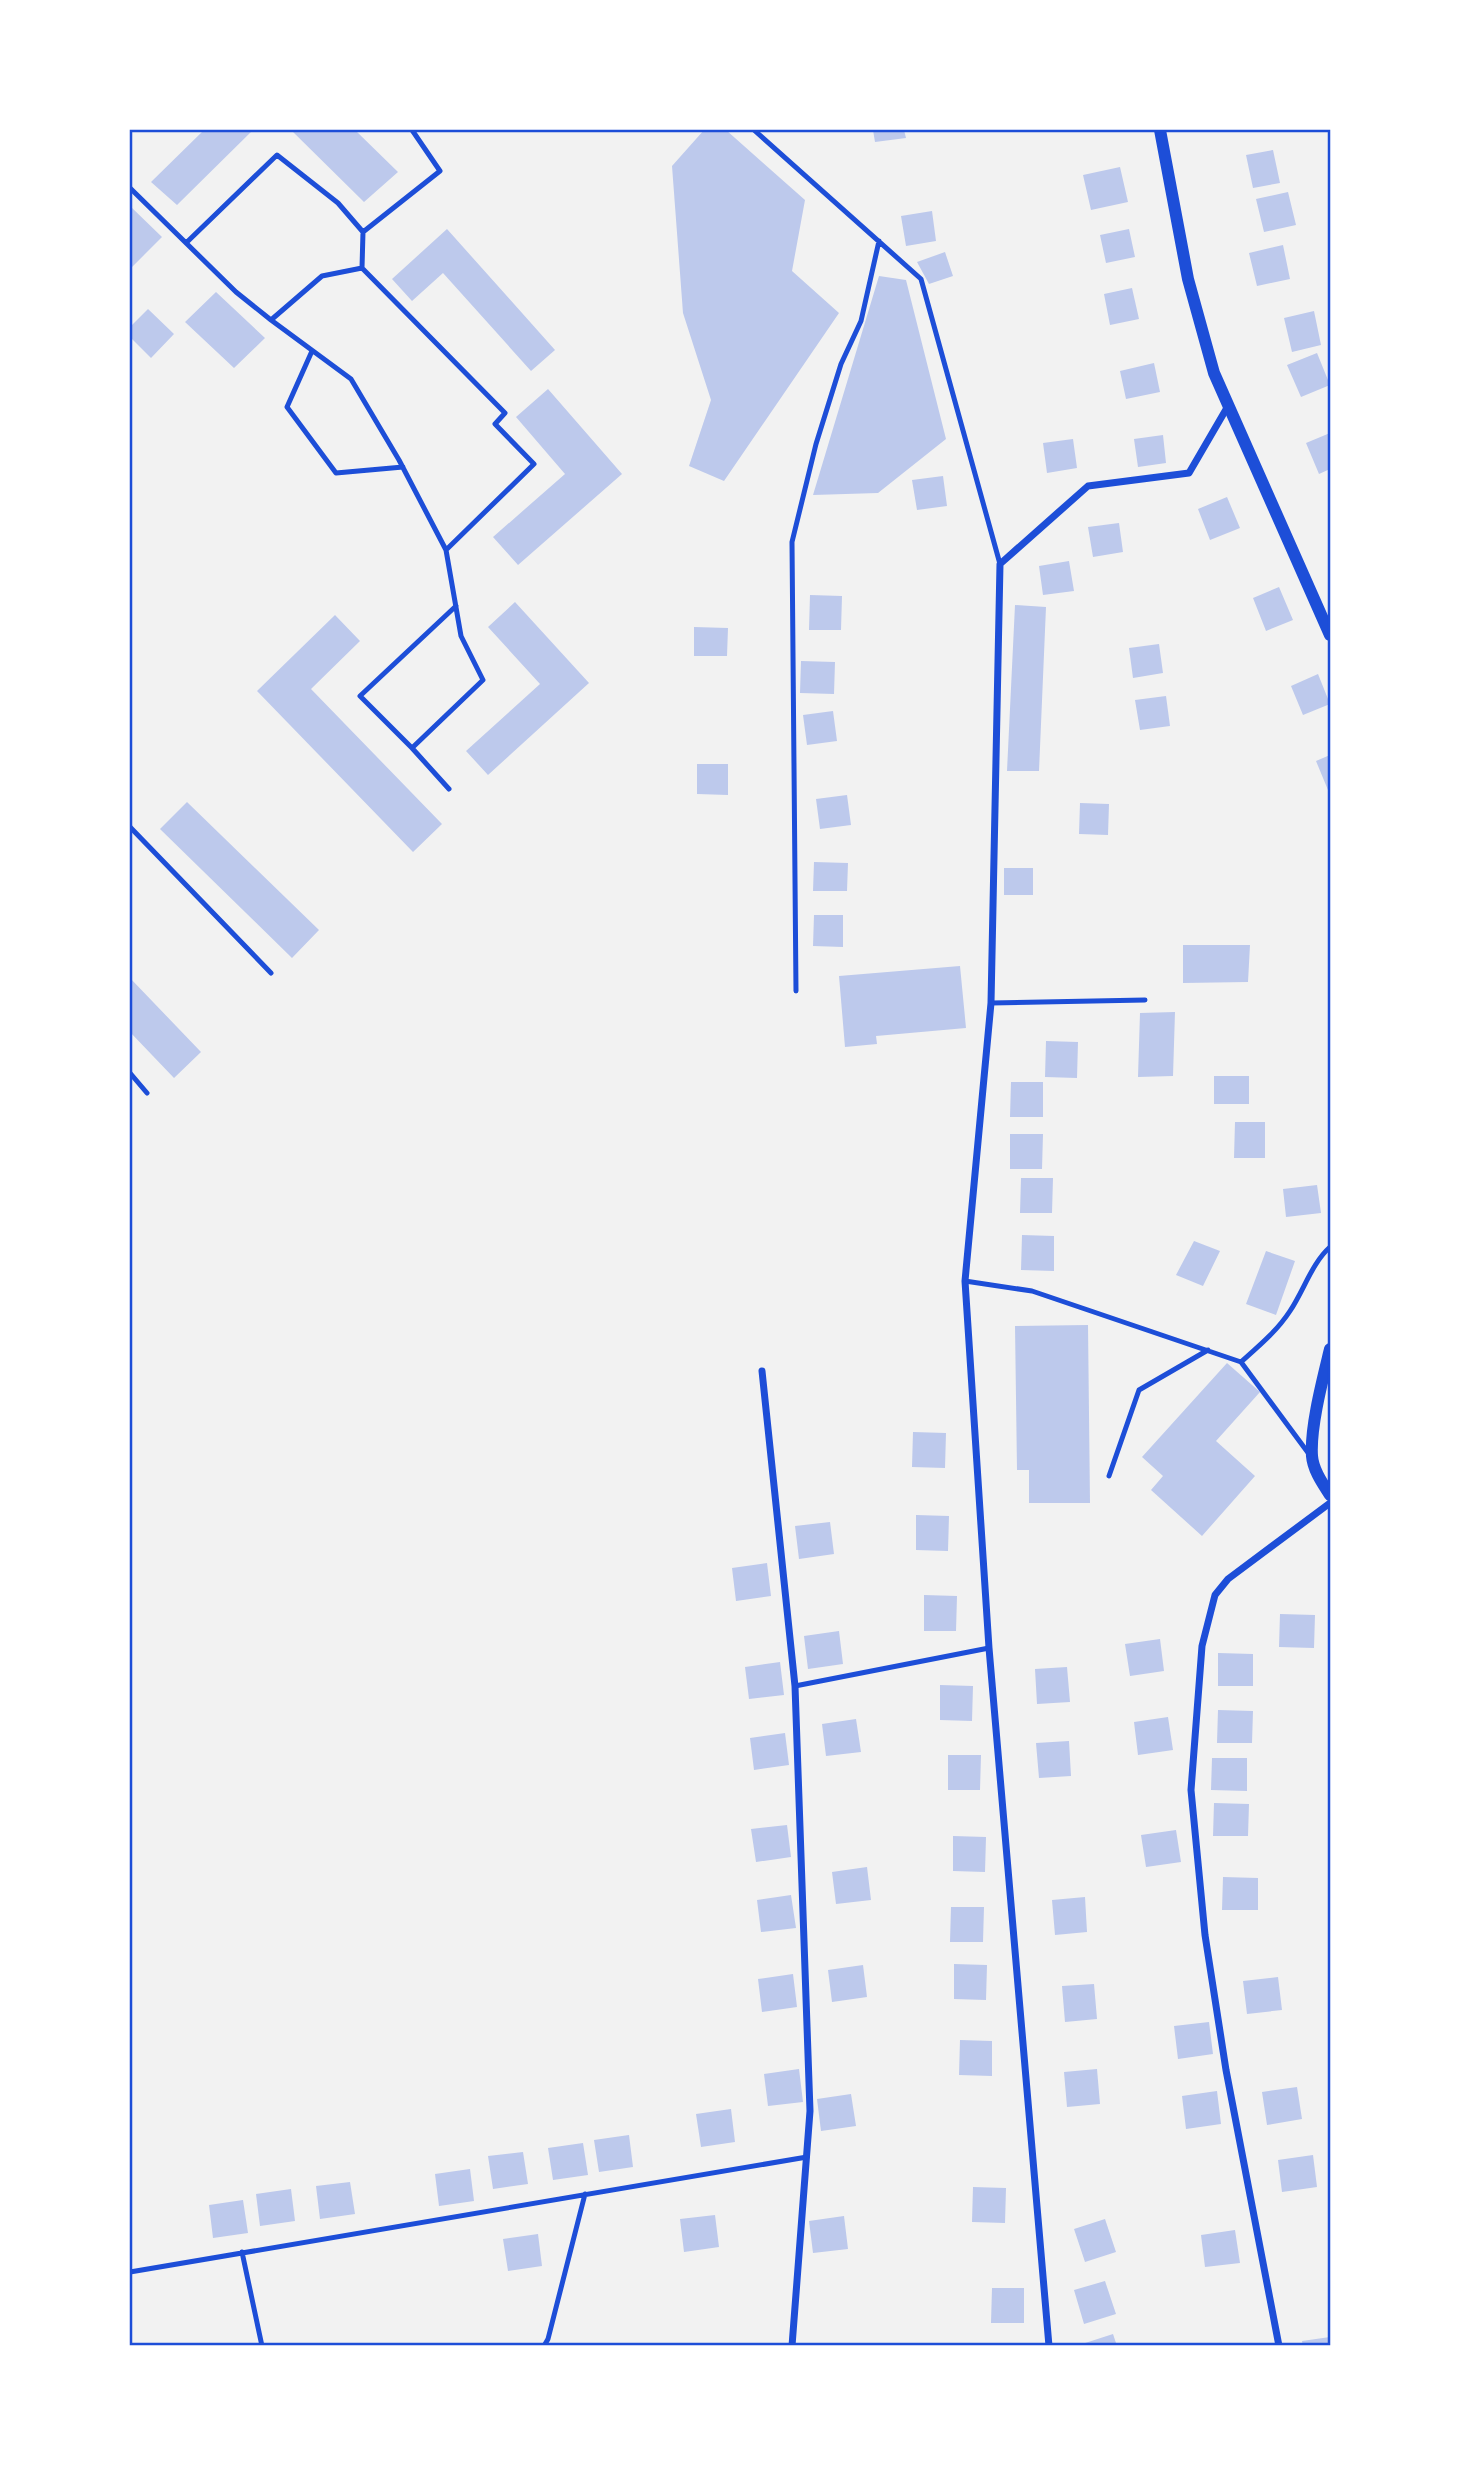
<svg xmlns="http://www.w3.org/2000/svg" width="1460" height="2475" font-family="Mulish,sans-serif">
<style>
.building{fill:#bdc9ec}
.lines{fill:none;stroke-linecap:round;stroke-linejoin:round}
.service{stroke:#1d4ed8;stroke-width:5}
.minor{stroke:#1d4ed8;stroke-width:7}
.tertiary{stroke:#1d4ed8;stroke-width:12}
.neatline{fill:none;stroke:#1d4ed8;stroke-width:2.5}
</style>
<rect width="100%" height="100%" fill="#f2f2f2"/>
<path class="building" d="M204 130H253L177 205 151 182Z
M291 130H355L398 172 364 202Z
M704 130H726L805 200 792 271 839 313 724 481 689 466 711 400 683 313 672 166Z
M873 130H904L906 138 875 142Z
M1273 150 1280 183 1253 188 1246 155Z
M1120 167 1128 202 1091 210 1083 175Z
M1288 192 1296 225 1264 232 1256 199Z
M130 206 162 237 131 268 130 266Z
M932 211 936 241 906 246 901 216Z
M447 229 555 350 531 371 443 273 412 301 392 279Z
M1129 229 1135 257 1106 263 1100 235Z
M1283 245 1290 279 1257 286 1249 253Z
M945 252 953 276 929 284 917 262Z
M879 276 906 280 946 439 878 493 813 495Z
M1132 288 1139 319 1110 325 1104 294Z
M216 292 265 338 234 368 185 322Z
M148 309 174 334 151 358 130 337V327Z
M1314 311 1321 345 1292 352 1284 318Z
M1317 353 1330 385 1301 397 1287 365Z
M1154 363 1160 392 1126 399 1120 371Z
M548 389 622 474 518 565 493 537 565 474 516 417Z
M1330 433V469L1319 474 1306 443Z
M1163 435 1166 463 1138 467 1134 439Z
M1073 439 1077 468 1047 473 1043 443Z
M943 476 947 506 917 510 912 480Z
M1227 497 1240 528 1210 540 1198 509Z
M1119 523 1123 552 1093 557 1088 527Z
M1069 561 1074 591 1043 595 1039 566Z
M1279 587 1293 620 1266 631 1253 598Z
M810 595 842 596 841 630H809Z
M515 602 589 683 488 775 466 751 540 684 488 627Z
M1015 605 1046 607 1039 771H1007Z
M335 615 360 641 311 689 442 824 413 852 257 691Z
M694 627 728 628 727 656H694Z
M1159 644 1163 673 1133 678 1129 648Z
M801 661 835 662 834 694 800 693Z
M1318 674 1330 704 1303 715 1291 686Z
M1166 696 1170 726 1140 730 1135 700Z
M833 711 837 741 807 745 803 715Z
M1330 755V789L1328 790 1316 761Z
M697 764H728V795L697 794Z
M847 795 851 825 820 829 816 799Z
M187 802 319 930 292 958 160 829Z
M1080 803 1109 804 1108 835 1079 834Z
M814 862 848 863 847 891H813Z
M1004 868H1033V895H1004Z
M814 915H843V947L813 946Z
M1183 945H1250L1248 982 1183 983Z
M960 966 966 1028 876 1036 877 1044 845 1047 839 976Z
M130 978 201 1052 174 1078 130 1032Z
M1175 1012 1173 1076 1138 1077 1140 1013Z
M1046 1041 1078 1042 1077 1078 1045 1077Z
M1214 1076H1249V1104H1214Z
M1011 1082H1043V1117H1010Z
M1235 1122H1265V1158H1234Z
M1010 1134H1043L1042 1169H1010Z
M1021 1178H1053L1052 1213H1020Z
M1317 1185 1321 1213 1286 1217 1283 1189Z
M1022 1235 1054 1236V1271L1021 1270Z
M1194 1241 1220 1251 1203 1286 1176 1275Z
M1266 1251 1295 1261 1276 1315 1246 1304Z
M1088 1325 1090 1503H1029V1470H1017L1015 1326Z
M1227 1363 1260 1392 1216 1441 1255 1476 1202 1536 1151 1490 1163 1476 1142 1457Z
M913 1432 946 1433 945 1468 912 1467Z
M916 1515 949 1516 948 1551 916 1550Z
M830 1522 834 1554 799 1559 795 1526Z
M767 1563 771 1596 736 1601 732 1568Z
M924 1595 957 1596 956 1631H924Z
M1280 1614 1315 1615 1314 1648 1279 1647Z
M839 1631 843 1664 808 1669 804 1636Z
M1160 1639 1164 1671 1130 1676 1125 1644Z
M1218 1653 1253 1654V1686H1218Z
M780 1662 784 1695 749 1699 745 1667Z
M1067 1667 1070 1702 1037 1704 1035 1669Z
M940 1685 973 1686 972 1721 940 1720Z
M1218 1710 1253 1711 1252 1743H1217Z
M1168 1717 1173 1750 1138 1755 1134 1722Z
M856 1719 861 1752 826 1756 822 1724Z
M785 1733 789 1765 754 1770 750 1738Z
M1069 1741 1071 1776 1039 1778 1036 1743Z
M948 1755H981L980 1790H948Z
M1212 1758H1247V1791L1211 1790Z
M1214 1803 1249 1804 1248 1836H1213Z
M787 1825 791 1857 756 1862 751 1829Z
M1176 1830 1181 1862 1146 1867 1141 1835Z
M953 1836 986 1837 985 1872 953 1871Z
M867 1867 871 1900 836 1904 832 1872Z
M1223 1877 1258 1878V1910H1222Z
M791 1895 796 1928 761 1932 757 1900Z
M1085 1897 1087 1932 1055 1935 1052 1900Z
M951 1907H984L983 1942H950Z
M954 1964 987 1965 986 2000 954 1999Z
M863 1965 867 1997 832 2002 828 1970Z
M793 1974 797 2007 762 2012 758 1979Z
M1278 1977 1282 2010 1247 2014 1243 1981Z
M1094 1984 1097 2019 1065 2022 1062 1986Z
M1209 2022 1213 2054 1178 2059 1174 2026Z
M960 2040 992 2041V2076L959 2075Z
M799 2069 803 2102 768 2106 764 2074Z
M1097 2069 1100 2104 1067 2107 1064 2072Z
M1297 2087 1302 2119 1267 2125 1262 2092Z
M1217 2091 1221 2124 1186 2129 1182 2096Z
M851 2094 856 2126 821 2131 817 2099Z
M731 2109 735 2142 701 2147 696 2114Z
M629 2135 633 2167 599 2172 594 2140Z
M583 2143 588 2175 553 2180 548 2148Z
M523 2152 528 2184 493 2189 488 2156Z
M1313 2155 1317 2187 1282 2192 1278 2160Z
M470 2169 474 2201 439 2206 435 2174Z
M350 2182 355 2214 320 2219 316 2186Z
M973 2187 1006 2188 1005 2223 972 2222Z
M291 2189 295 2221 260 2226 256 2194Z
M243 2200 248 2233 213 2238 209 2205Z
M715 2215 719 2247 684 2252 680 2219Z
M844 2216 848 2249 813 2253 809 2221Z
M1105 2219 1116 2252 1085 2262 1074 2229Z
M1235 2230 1240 2263 1205 2267 1201 2235Z
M538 2234 542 2266 508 2271 503 2239Z
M1105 2281 1116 2314 1084 2324 1074 2290Z
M992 2288H1024V2323H991Z
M1113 2334 1117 2346H1079V2345Z
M1330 2337V2346H1303L1302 2341Z"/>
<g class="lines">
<path class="service" d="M754 130 921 279 1000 564
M130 188 236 292 271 320 322 276 362 268 505 413 495 424 534 464 446 550 399 460 351 379 271 320
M363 232 440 171 412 130
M186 243 277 155 338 203 363 232 362 268
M312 351 287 407 336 473 403 467
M446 550 461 636 483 680 412 748 449 789
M412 748 360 696 456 606
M130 827 271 973
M796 991 792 542 816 444 841 364 861 321 879 241
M991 1003 1145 1000
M130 1073 147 1093
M965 1281 1032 1291 1241 1362 1309 1454
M1241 1362C1259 1346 1277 1331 1290 1311 1304 1290 1312 1263 1330 1247
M1109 1476 1139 1390 1208 1350
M795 1686 989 1648
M242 2252 262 2346
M130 2272 807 2157
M544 2346 548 2339 585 2194"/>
<path class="minor" d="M762 1371 795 1686 810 2111 792 2346
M1049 2346 989 1648 965 1281 991 1003 1000 564 1088 486 1189 473 1228 406
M1279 2346 1226 2070 1205 1935 1191 1790 1202 1646 1215 1595 1228 1579 1330 1503"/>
<path class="tertiary" d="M1160 130 1188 279 1214 373 1330 635
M1330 1349C1323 1378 1310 1427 1312 1456 1313 1470 1323 1484 1330 1495"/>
</g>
<rect width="1460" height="2475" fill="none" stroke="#ffffff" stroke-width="262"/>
<rect x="131" y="131" width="1198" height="2213" class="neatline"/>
</svg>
